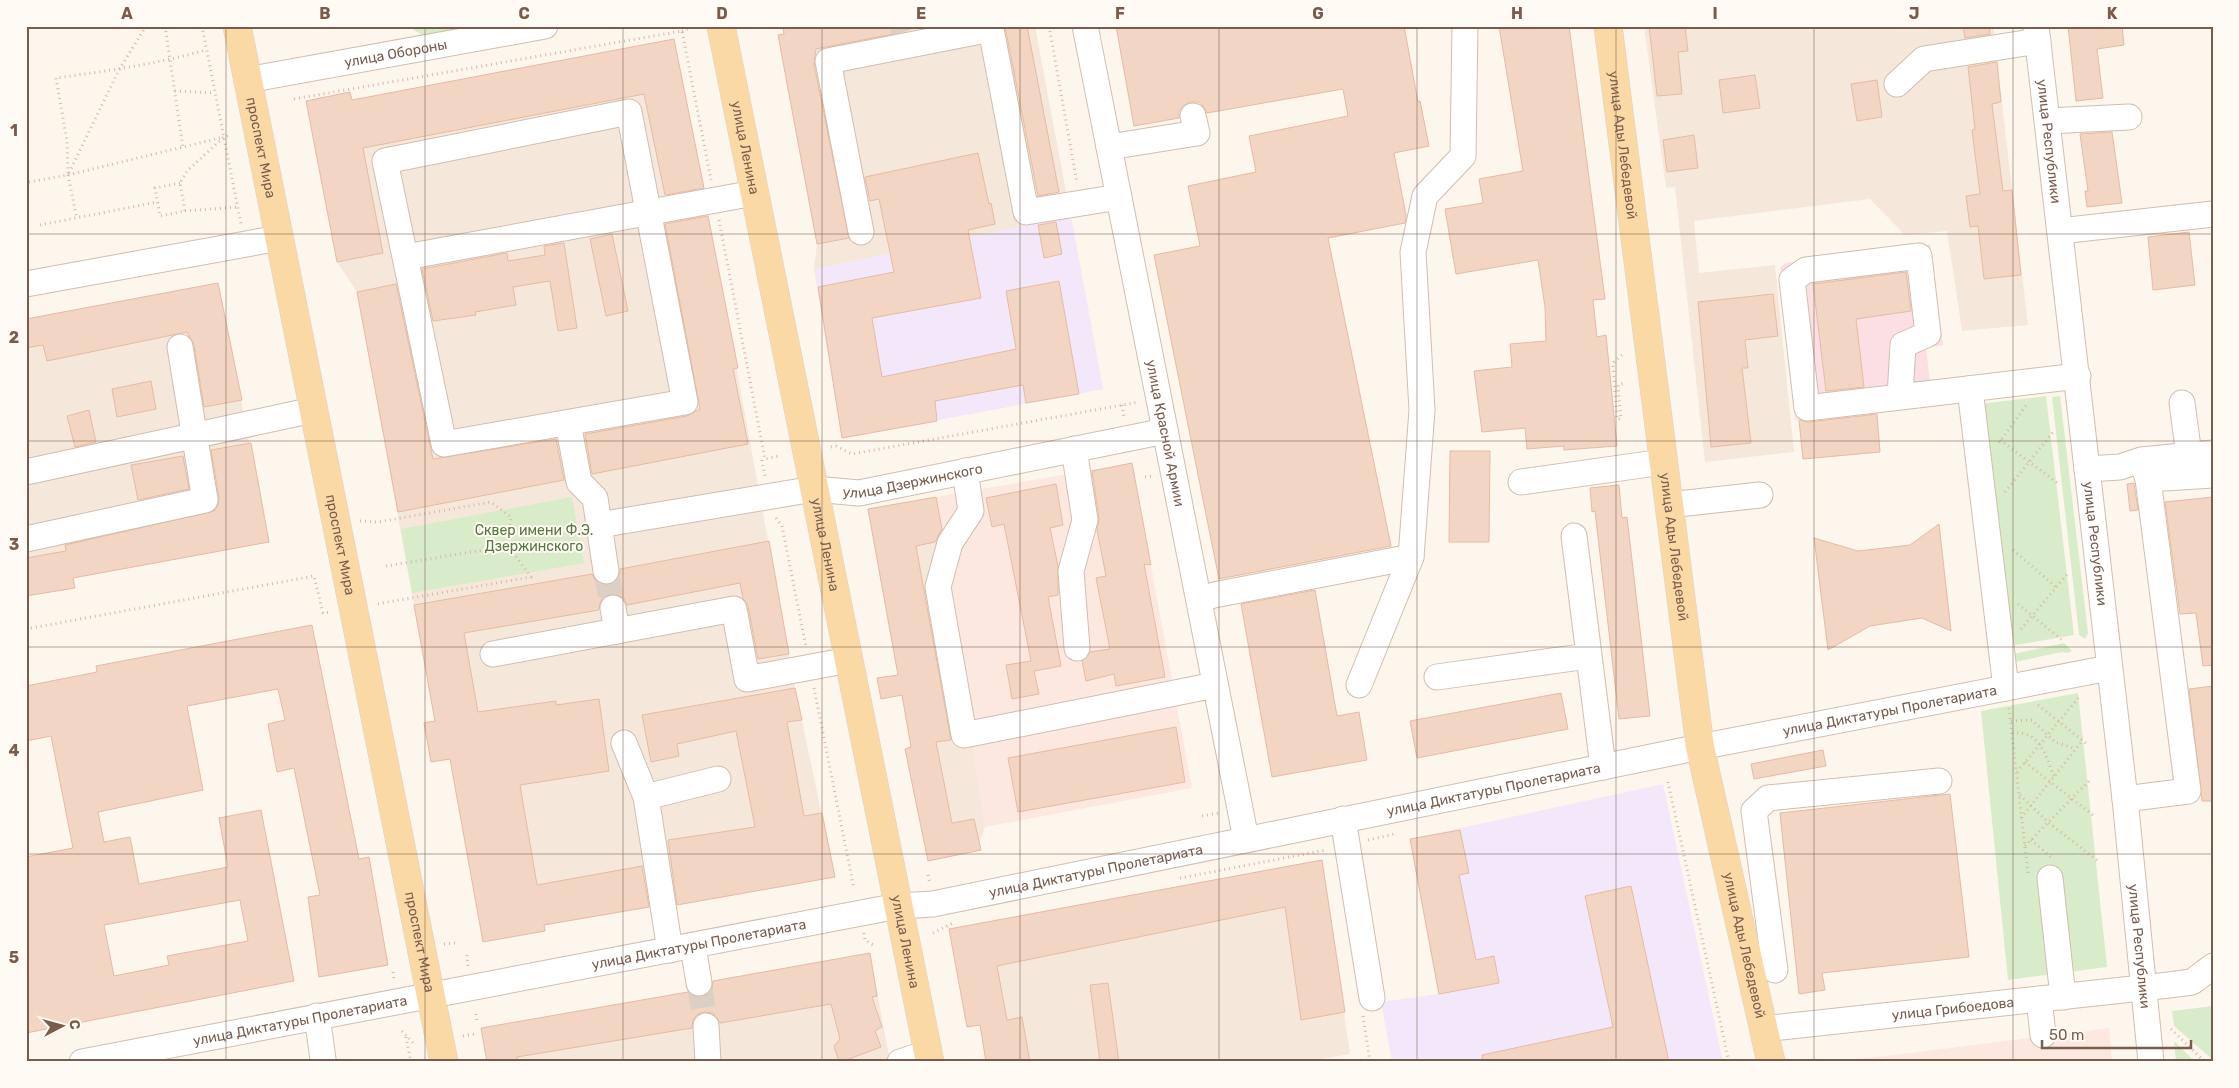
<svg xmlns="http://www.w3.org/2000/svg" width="2239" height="1088" font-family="Rubik,sans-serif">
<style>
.residential{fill:#f5e8da}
.commercial{fill:#fde8e0}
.education{fill:#f3e8fa}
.medical{fill:#fbdfe3}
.green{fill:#d8ecc9}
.building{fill:#f3d5c3;stroke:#e6bba3;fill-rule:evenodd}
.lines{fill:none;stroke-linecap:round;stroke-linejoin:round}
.minor-tunnel{stroke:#dcd0c4;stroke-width:25;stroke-dasharray:25 12;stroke-linecap:butt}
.minor-casing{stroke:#d1beb0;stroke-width:27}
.major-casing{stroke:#dad1cd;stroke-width:29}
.path{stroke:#d9b8a5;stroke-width:3;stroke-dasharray:1 4;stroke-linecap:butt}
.minor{stroke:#fff;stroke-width:25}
.major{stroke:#fbd9a5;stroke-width:28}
.grid{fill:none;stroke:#7a5c4d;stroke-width:1;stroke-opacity:0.55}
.labels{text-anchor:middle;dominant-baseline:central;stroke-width:4;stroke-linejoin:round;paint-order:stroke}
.street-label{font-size:14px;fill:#7a5c4d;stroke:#fffaf3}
.park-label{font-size:14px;fill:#537a41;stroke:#fffaf3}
.neatline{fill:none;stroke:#7a5c4d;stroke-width:2}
.grid-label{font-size:16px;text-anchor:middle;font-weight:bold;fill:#7a5c4d}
</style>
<rect width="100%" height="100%" fill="#fdf6ec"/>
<path class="residential" d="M783 26H1035L1103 389 842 438 814 269 817 244 778 35 784 34Z
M1644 26H1993L2028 325 1962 331 1947 231 1905 235 1870 199 1694 221 1699 273 1775 265 1794 452 1705 462 1675 187 1666 188Z
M674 39 704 190 795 688 835 877 677 905 658 906 544 925 545 931 483 942 450 759 435 721 357 292 337 262 306 101 350 92 352 100Z
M218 283 269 542 73 578 75 588 26 596V319Z
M936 497 985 827 979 843 981 850 928 861 905 749 911 747 868 509Z
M1322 860 1350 1054 1305 1062H986L980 1025 967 1027 949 929Z
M870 953 890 1062H487L481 1028 690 992 689 985Z"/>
<path class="commercial" d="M1132 463 1192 788 985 827 936 497Z
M2109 1028 2112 1062H1831L1895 1055Z"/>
<path class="education" d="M1071 216 1103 389 842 438 814 269Z
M1663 784 1723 1062H1392L1381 1002 1438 994 1410 839Z"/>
<path class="medical" d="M1930 244 1943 345 1926 348 1930 381 1947 402 1795 420 1780 268 1786 263Z"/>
<path class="green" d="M412 26H481L425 37 414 30Z
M2046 396 2074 635 2010 646 1979 404Z
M2060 396 2088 633 2085 639 2079 635 2052 397Z
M572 497 584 563 412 593 401 529Z
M2064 643 2072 651 2068 653 2062 652 2010 663 2009 655Z
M2078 693 2107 967 2008 980 1981 711Z
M2213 1006V1060L2174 1026 2172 1011Z
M2174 1041 2195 1062H2176Z"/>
<path class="building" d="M783 26H892L893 34 816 49 814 64 849 238 817 244 778 35 784 34Z
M1005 26H1027L1059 192 1038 196Z
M1116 26H1404L1418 102 1420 101 1429 146 1394 153 1406 215 1405 223 1328 238 1391 546 1219 579 1154 255 1200 246 1188 186 1256 172 1249 136 1348 116 1343 89 1207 113 1203 106 1198 102H1190L1183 106 1179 111V118L1134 126Z
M1499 26H1569L1605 299 1593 300 1597 337 1606 335 1617 446 1564 450V446L1527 449 1525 428 1482 432 1474 371 1512 367 1510 344 1546 341 1545 307 1538 260 1456 274 1445 209 1483 203 1479 179 1523 171Z
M1649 26H1685L1688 51 1678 52 1682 94 1657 96Z
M1963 26H1989L1990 34 1965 38Z
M2068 26H2122L2124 45 2097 49 2103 98 2076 101Z
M674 39 704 188 665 195 644 94 363 148 383 253 337 262 306 101 350 92 352 100Z
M1997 62 2001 102 1992 104 2003 191 2012 190 2021 275 1984 279 1978 226 1970 227 1966 196 1980 194 1972 130 1975 129 1968 67Z
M1755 75 1760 108 1723 113 1719 80Z
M1877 80 1882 117 1857 121 1851 84Z
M2112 132 2122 203 2087 207 2085 191H2088L2080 134Z
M1694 135 1698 168 1667 172 1663 140Z
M978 153 989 204 991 203 995 224 968 230 981 298 872 318 882 377 1016 349 1006 291 1059 281 1079 394 1026 403 1023 385 935 401 937 421 842 438 818 287 894 272 879 199 870 201 865 177Z
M708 216 738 368 733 369 748 444 592 474 585 434 687 416 700 409 665 224Z
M1056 222 1062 254 1044 258 1038 225Z
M2189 232 2195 285 2153 290 2148 237Z
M612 234 628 311 606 316 590 239Z
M564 243 577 328 558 331 550 281 513 287 516 305 475 312 476 315 433 321 422 269 507 253 508 261 545 255 544 246Z
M1906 272 1911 311 1856 319 1864 387 1826 391 1813 284Z
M218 283 242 400 204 407 194 345 187 332 47 361 43 345 26 348V319Z
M396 284 433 459 556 439 564 480 398 512 357 292Z
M1773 294 1778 336 1745 340 1748 368H1742L1751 443 1711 447 1698 302Z
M151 381 156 409 117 417 112 389Z
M89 410 96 442 75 447 67 416Z
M1877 414 1880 452 1803 459 1799 420 1809 422Z
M251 443 269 542 73 578 75 588 26 596V558L66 551 65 545 214 511 218 505 219 498 211 450Z
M1450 451H1490L1489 542H1449Z
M183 456 189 489 138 500 131 465Z
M1132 463 1151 565 1144 564 1165 677 1116 686 1114 674 1086 681 1082 661 1090 652 1110 649 1096 578 1106 576 1097 530 1099 518 1092 471Z
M2134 483 2138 510 2130 511 2127 484Z
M1056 484 1063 525 1050 528 1058 566V595L1048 597 1061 666 1034 671 1039 694 1012 699 1006 665 1031 661 1004 524 992 527 986 498Z
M1619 485 1622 518 1627 517 1650 716 1619 719 1595 511 1592 512 1590 488Z
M936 497 942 529 935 542 916 546 951 740 936 742 952 823 974 819 981 850 928 861 905 749 911 747 902 695 881 699 877 678 898 675 868 509Z
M2213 497V665L2203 666 2196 613 2180 614 2165 502Z
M1939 524 1951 631 1922 618 1870 626 1828 650 1814 538 1858 551 1910 545Z
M769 541 789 654 758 659 748 606 743 598 740 583 627 605 624 598 618 595 611 594 603 597 600 603 599 610 464 633 478 712 556 701V705L599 699 609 771 520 785 537 885 642 866 649 907 544 925 545 931 483 942 450 759 431 762 424 723 435 721 414 605 592 574 595 580 600 584 609 585 615 582 619 577 620 569Z
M1315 590 1337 716 1359 712 1367 760 1272 777 1241 604Z
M312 625 359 859 369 857 388 965 319 977 308 897 320 895 294 768 277 772 268 724 285 720 278 689 187 706 203 790 98 812 104 842 130 837 139 884 228 867 219 818 261 810 294 981 26 1033V857L73 848 51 736 26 741V686L97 672 96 666ZM240 900 248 941 167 956 169 965 114 976 104 925Z
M2213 686V801H2202L2189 689Z
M795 688 802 720 787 722 804 816 822 813 835 877 677 905 668 840 755 827 736 731 677 744 679 756 651 762 642 715Z
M1561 693 1568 729 1417 758 1410 721Z
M1176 727 1185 782 1018 812 1008 758Z
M1823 750 1826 766 1754 779 1751 764Z
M1950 794 1969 957 1822 973 1825 990 1799 994 1780 813Z
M1460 830 1469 873 1459 875 1476 960 1494 956 1499 983 1439 994 1410 839Z
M1322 860 1345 1012 1301 1020 1285 907 997 966 1007 1020 1022 1017 1030 1062H986L980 1025 967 1027 949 929Z
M1631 886 1669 1062H1483L1482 1055 1613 1027 1585 896Z
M870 953 877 996 872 997 882 1027 875 1031 881 1047 841 1062H839L834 1046 840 1039 831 1004 720 1023 713 1013 705 1012 698 1014 693 1019 692 1028 517 1057 518 1062H487L481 1028 688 992 694 997H702L708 994 712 989 713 981Z
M1108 983 1119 1062H1100L1090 985Z"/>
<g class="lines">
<path class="minor-tunnel" d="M902 26 904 32
M606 571 613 608
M699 983 706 1026"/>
<g class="minor-casing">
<g id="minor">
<path id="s1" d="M1085 26 1246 839"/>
<path id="s2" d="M2036 26 2125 799 2151 1062"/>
<path id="s3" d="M247 80 545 26"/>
<path d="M1897 84 1924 59 2038 41"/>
<path d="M629 112 685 402 444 444 385 161Z"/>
<path d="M2048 121 2129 117"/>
<path d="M1109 147 1197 133 1193 116"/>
<path d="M2060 231 2213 214"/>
<path d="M861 232 828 61 991 29 1026 212 1119 197"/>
<path d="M406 257 754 193"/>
<path d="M26 284 279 238"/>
<path d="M1970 389 2006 688"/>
<path d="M1900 397 1903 345 1928 334 1919 256 1806 270 1792 280 1807 408C1897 397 1988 387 2078 376"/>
<path d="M2182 403 2189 455"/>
<path d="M568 423 579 482 595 498 606 571"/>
<path d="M1074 449 1085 520 1071 571 1077 648"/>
<path d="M2143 465 2148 479 2213 475"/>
<path d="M2087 469 2120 467 2141 460 2213 453"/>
<path d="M965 471 971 511 950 543 938 587 964 735 1215 685"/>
<path d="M26 472 313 410"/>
<path d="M1521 482 1663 462"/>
<path d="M1669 505 1760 495"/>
<path id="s4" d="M599 525 814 489 859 493 1165 431"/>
<path d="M1574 536 1603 767"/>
<path d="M26 539 205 500 180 347"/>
<path d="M1199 600 1214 595 1411 557"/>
<path d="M613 608 617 631"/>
<path d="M493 654 734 609 747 679 849 660"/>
<path d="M1437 677 1588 656"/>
<path d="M1359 685 1411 557 1422 410 1413 252 1425 196 1463 156 1465 26"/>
<path d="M624 743 646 797 718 779"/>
<path d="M646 797 670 950"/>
<path d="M2125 799 2188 791 2148 479"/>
<path d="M1343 819 1372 998"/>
<path d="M2050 878 2063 997"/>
<path d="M693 946 699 983"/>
<path d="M1775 970 1754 811 1768 798 1939 781"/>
<path d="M2039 999 2043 1035"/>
<path d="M317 1016 323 1059"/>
<path d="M706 1026 708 1062"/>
<path id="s5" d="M1763 1029 2169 985 2192 982 2213 966"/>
<path id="s6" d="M82 1062 898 906 933 904 1700 747 2109 668"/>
<path d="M900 1062 928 1053"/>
</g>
</g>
<g class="major-casing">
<g id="major">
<path id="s7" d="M237 26 444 1062"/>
<path id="s8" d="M721 26 930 1062"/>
<path id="s9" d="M1608 26 1700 747 1771 1062"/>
</g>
</g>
<path class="path" d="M146 26 119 70 68 175 67 141 56 78C107 71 157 64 206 50
M165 26 183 148
M202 26 241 224
M682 26V31L694 27
M1049 26 1077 183
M175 91 215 93
M294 99 682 31 711 180
M68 175 77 219
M29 182 68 175 224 137
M180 183 155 188 160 216 185 211 180 183 187 171 224 137 231 135
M185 211 238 207
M719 220 765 459 779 456
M40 225 157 202
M1622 355 1613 363 1617 419H1621L1618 385 1625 383
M1122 405 1124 417
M2000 440 2059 484
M1999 443 2027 404
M831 447 836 446 852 454 1139 402
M762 460 765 476
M1145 477 1152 476
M2005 492 2053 432
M776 518 782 526 806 647
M360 521 378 522 491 502 511 517 508 546 531 577 377 604
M2013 550 2056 587
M386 566 508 546
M2018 604 2062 640
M26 629 314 576 323 613 332 612
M2021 629 2069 572
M814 688 854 889
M2038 705 2087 744
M2009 708 2028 873
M2011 721 2032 720 2055 742 2076 749
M2012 733C2040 730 2046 756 2054 777
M2025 762 2094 816
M2017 772 2080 696
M1668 782 1729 1062
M2020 795 2049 823 2099 862
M1202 816 1219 813
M2021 818 2083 740
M1368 840 1394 834
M2031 840 2051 857
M2025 846 2091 779
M928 875 930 884
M1180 878 1326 850
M864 933 865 940 875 946
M933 933 953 923
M444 944 455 943
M467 955 468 966
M393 972 394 980
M476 1014 477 1021
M1363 1016 1370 1062
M2171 1029 2205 1062
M402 1031 413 1043
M463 1036 476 1034
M406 1037 411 1062"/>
<use href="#minor" class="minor"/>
<use href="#major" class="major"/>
</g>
<path class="grid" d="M226 26V1062M425 26V1062M623 26V1062M822 26V1062M1020 26V1062M1219 26V1062M1417 26V1062M1616 26V1062M1814 26V1062M2013 26V1062M26 234H2213M26 441H2213M26 647H2213M26 854H2213"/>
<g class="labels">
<g class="street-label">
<text stroke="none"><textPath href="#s3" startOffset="151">улица Обороны</textPath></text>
<text stroke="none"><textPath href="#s2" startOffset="116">улица Республики</textPath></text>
<text stroke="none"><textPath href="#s9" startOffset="120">улица Ады Лебедевой</textPath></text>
<text stroke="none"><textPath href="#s7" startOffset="124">проспект Мира</textPath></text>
<text stroke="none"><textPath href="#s8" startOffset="124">улица Ленина</textPath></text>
<text stroke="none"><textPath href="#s1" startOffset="415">улица Красной Армии</textPath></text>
<text stroke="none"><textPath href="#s4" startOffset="318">улица Дзержинского</textPath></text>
<text stroke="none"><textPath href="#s7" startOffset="529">проспект Мира</textPath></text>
<text stroke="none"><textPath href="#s8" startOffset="529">улица Ленина</textPath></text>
<text stroke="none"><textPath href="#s2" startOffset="521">улица Республики</textPath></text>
<text stroke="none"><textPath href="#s9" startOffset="525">улица Ады Лебедевой</textPath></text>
<text stroke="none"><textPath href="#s6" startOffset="1842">улица Диктатуры Пролетариата</textPath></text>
<text stroke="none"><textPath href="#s6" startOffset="1438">улица Диктатуры Пролетариата</textPath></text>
<text stroke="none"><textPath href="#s6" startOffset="1032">улица Диктатуры Пролетариата</textPath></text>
<text stroke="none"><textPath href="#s7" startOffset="934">проспект Мира</textPath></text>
<text stroke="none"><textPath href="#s8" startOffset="934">улица Ленина</textPath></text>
<text stroke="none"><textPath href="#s6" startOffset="628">улица Диктатуры Пролетариата</textPath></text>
<text stroke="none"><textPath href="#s9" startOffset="930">улица Ады Лебедевой</textPath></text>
<text stroke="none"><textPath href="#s2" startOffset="926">улица Республики</textPath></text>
<text stroke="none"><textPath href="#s5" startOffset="191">улица Грибоедова</textPath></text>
<text stroke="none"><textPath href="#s6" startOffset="222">улица Диктатуры Пролетариата</textPath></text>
</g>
<g class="park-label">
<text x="534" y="530">Сквер имени Ф.Э.<tspan x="534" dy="16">Дзержинского</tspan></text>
</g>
</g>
<rect width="2239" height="1088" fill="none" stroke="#fffaf3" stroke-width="55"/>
<g transform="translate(62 1026) rotate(84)" stroke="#fffaf3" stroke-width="4" paint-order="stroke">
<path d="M0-4L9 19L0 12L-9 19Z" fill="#7a5c4d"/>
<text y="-8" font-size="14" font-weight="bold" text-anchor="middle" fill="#7a5c4d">С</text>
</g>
<path d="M2042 1040v8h149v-8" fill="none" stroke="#7a5c4d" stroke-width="2.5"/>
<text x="2049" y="1040" font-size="15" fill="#7a5c4d" stroke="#fffaf3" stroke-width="4" paint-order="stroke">50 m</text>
<rect x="28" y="28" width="2184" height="1032" class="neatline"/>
<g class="grid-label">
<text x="127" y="19">A</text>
<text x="325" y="19">B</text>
<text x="524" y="19">C</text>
<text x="722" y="19">D</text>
<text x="921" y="19">E</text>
<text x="1120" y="19">F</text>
<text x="1318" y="19">G</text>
<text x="1517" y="19">H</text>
<text x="1715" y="19">I</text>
<text x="1914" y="19">J</text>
<text x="2112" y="19">K</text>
<text x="14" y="136">1</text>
<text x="14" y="343">2</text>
<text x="14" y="550">3</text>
<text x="14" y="756">4</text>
<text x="14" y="963">5</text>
</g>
</svg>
